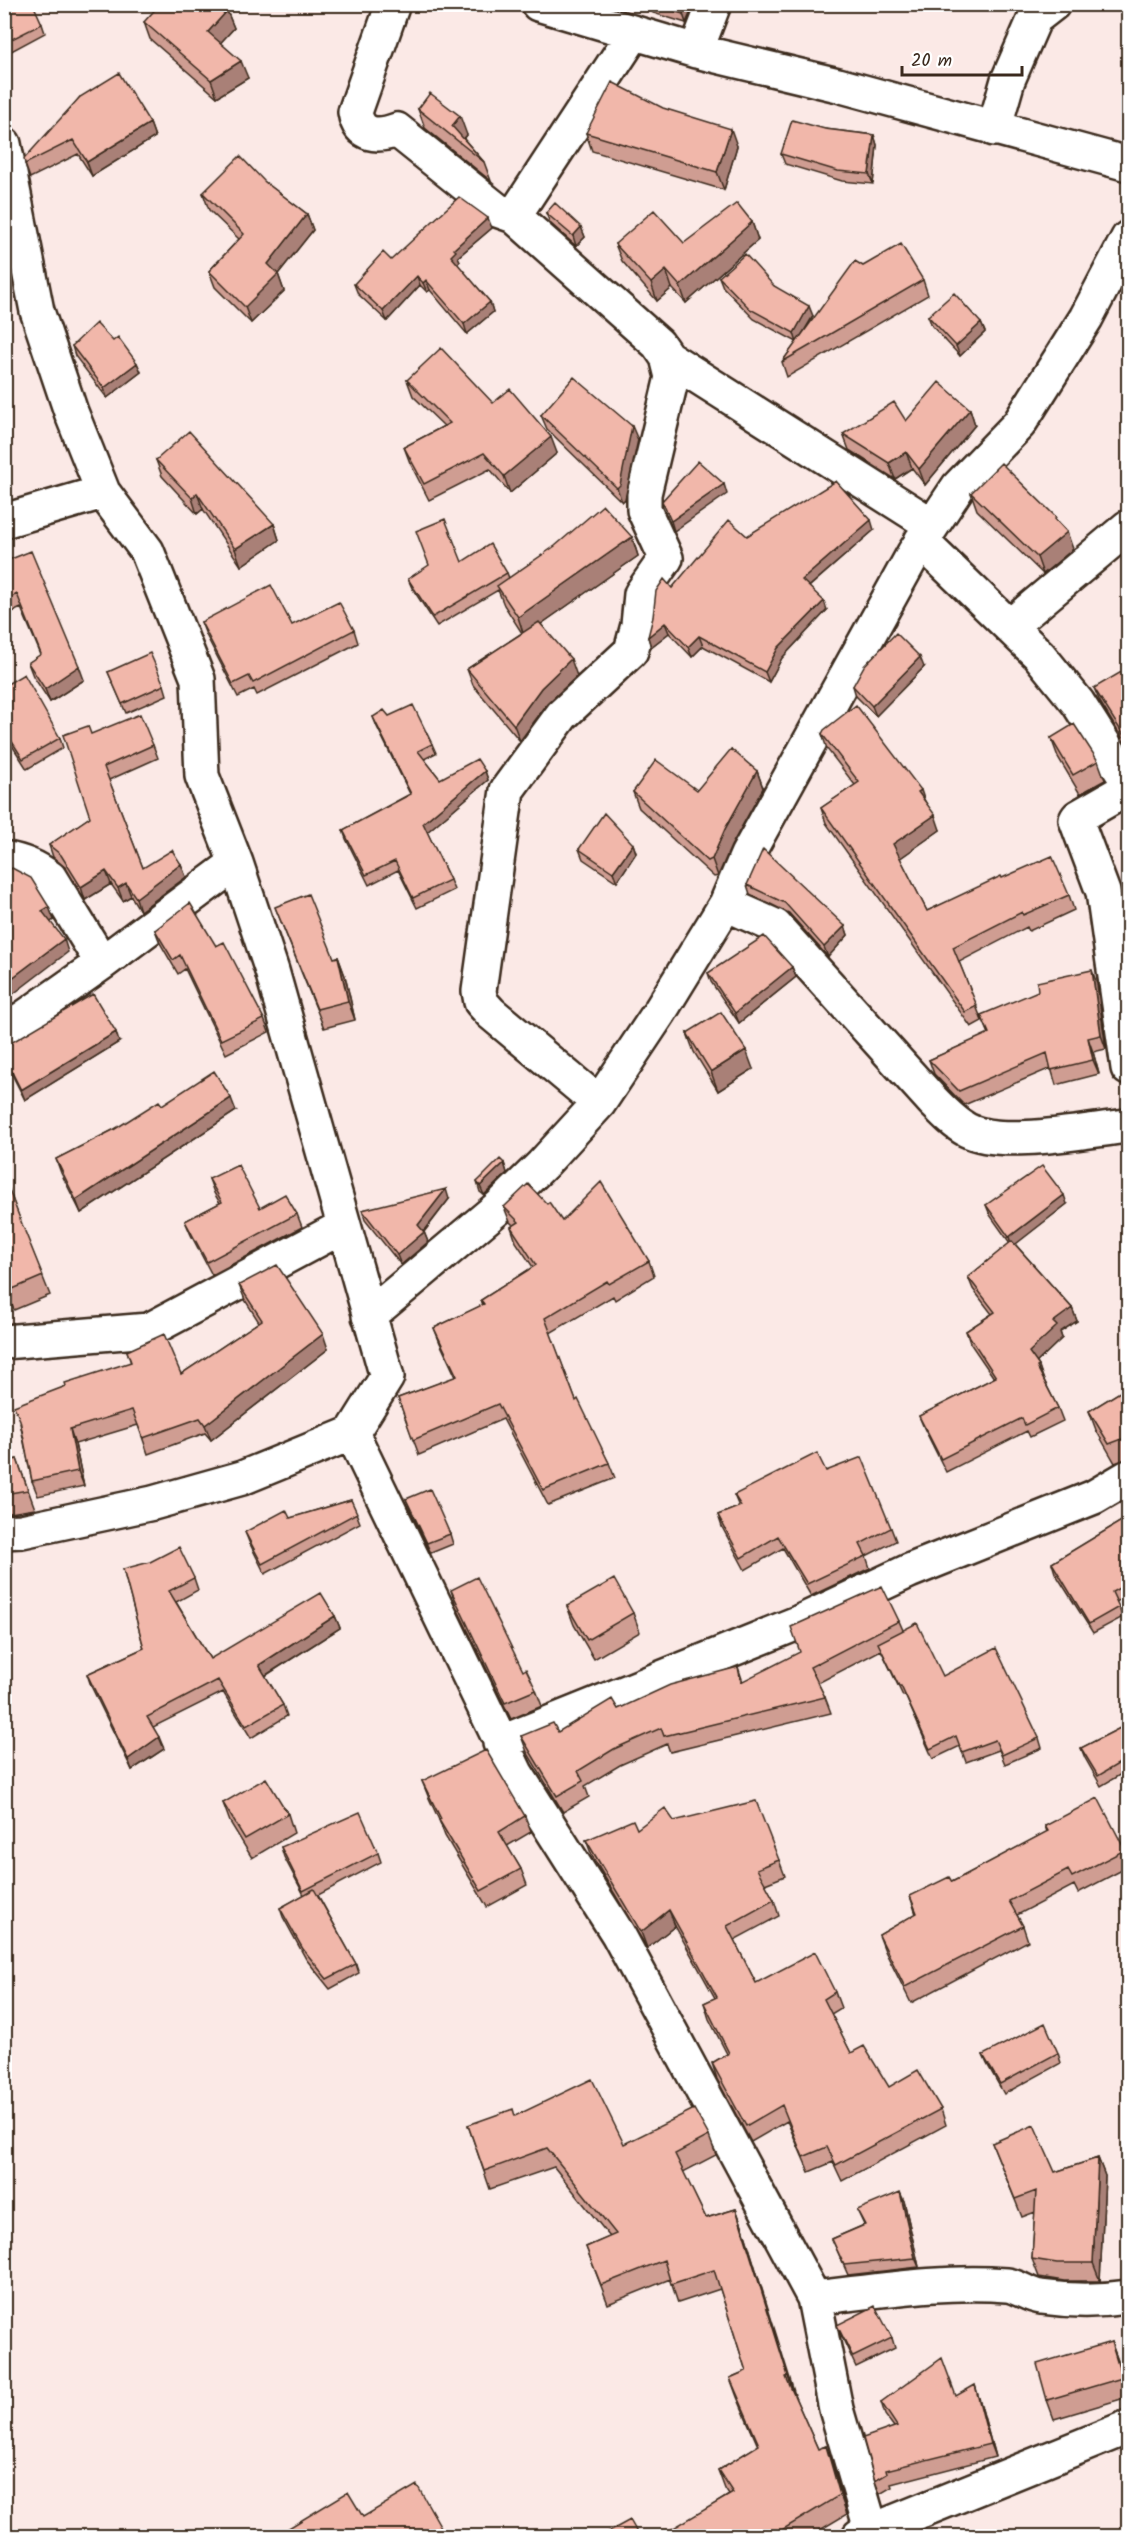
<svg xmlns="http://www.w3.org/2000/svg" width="1133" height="2541" font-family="Kalam,sans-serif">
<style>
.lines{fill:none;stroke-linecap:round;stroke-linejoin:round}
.street-casing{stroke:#3b2a1e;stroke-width:38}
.secondary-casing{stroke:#3b2a1e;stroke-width:38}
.street{stroke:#fff;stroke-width:33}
.secondary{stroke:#fff;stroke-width:33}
.wall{fill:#cf9d92;stroke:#3b2a1e;stroke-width:1.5}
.shaded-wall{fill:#a98077;stroke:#3b2a1e;stroke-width:1.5}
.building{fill:#f1b7aa;stroke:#3b2a1e;stroke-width:1.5}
</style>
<rect width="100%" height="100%" fill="#fbe9e6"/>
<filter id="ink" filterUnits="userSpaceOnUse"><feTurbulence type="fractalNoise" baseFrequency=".0167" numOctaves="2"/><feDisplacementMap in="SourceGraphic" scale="12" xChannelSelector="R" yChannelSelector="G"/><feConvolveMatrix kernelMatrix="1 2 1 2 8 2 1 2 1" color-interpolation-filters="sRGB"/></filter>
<g filter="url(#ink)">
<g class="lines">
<g class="street-casing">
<path id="street" d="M393 4 355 112C359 137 378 137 397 130L497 210 514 216 658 344 667 357 672 377 644 494V510L666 558 641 594 638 625 631 651 562 715 507 790 479 991 481 1002 491 1013 599 1103
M538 4 696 51 838 85 1128 164
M696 51 714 4
M994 129 1008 80 1035 18 1053 4
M4 144 37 311 71 412 103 492 147 551 198 679 202 776 236 863 272 971 387 1377 352 1433 516 1773 618 1934 814 2298 836 2409 873 2536
M514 216 634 33
M667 357 932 525
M4 521 103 492
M921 541 1039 655 1078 703 1125 777 1128 786 1125 790 1078 817 1076 820 1103 892 1128 1068
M1010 626 1128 527
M4 858C22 862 35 866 50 878L102 963
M726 904 747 855 914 553 958 487 1019 424 1086 318 1128 238
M4 1032 102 963 236 863
M369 1316 499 1207 542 1165 599 1103 659 1013 726 904 775 926 932 1100C943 1111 954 1123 967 1130 1003 1148 1088 1130 1128 1126
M4 1342 149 1330 344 1226
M4 1532 22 1531 153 1503 242 1478 352 1433
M500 1743 800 1622 909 1571 1094 1497 1128 1477
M814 2298C878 2291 941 2280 1007 2285 1018 2286 1029 2296 1041 2297 1069 2301 1101 2301 1128 2297"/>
</g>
<g class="secondary-casing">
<path id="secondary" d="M859 2536 1128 2427"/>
</g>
<use href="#street" class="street"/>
<use href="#secondary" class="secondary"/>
</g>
<path class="wall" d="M4 4 42 24 45 33 4 55Z
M650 4H694L686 23 653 13Z
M227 11 234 28 220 43 248 78 217 97 150 39 144 22Z
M80 97 150 123 155 137 92 176 78 154 30 178 25 164Z
M418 109 467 135 464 139 484 162 491 181 425 128Z
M825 129 874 135 877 145 873 184 842 181 785 164 781 154Z
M586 133 737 146 724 190 592 151Z
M265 182 307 214 313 230 278 274 284 291 251 323 215 287 209 271 239 239 209 210 203 193Z
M546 213 581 227 585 237 576 246 550 223Z
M752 222 758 240 686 303 672 288 657 301 622 261 615 244 684 243Z
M492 228 458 257 460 261 457 264 490 302 493 312 467 334 430 290 427 292 420 285 387 321 358 294 354 284 391 260Z
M863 266 923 280 928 295 787 377 782 362 797 342 754 319 723 287 719 277 774 286 813 316 801 336Z
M928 316 981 323 985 332 960 356 932 326Z
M113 341 137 363 141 372 107 398 75 356 72 346Z
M407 380 493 403 557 453 510 493 490 469 429 500 410 463 404 447 444 426 413 396Z
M970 409 975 425 925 485 912 468 895 479 849 450 843 434Z
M541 415 638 440 625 499 622 502 547 429Z
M156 460 274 524 279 540 241 566 203 509 197 514 162 476Z
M971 493 1058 522 1073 549 1043 574 977 510Z
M874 530 809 587 827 610 782 658 769 682 703 646 692 657 669 633 651 647 648 637 672 588 747 536Z
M632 537 638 556 541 624 577 676 547 704 520 741 473 685 467 669 522 633 504 605 498 590 437 626 412 588 408 579 462 562 507 573 509 578Z
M4 558 84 680 50 702 33 676 28 663 41 655 21 608 4 616Z
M201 622 292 625 354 630 358 643 257 695 254 689 238 697 206 635Z
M924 667 876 716 856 696 853 686Z
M108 672 164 685 167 695 126 713Z
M1128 679V748L1100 702 1094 688Z
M4 686 60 738 63 748 27 769 4 733Z
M389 716 432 744 436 753 424 759 440 779 485 771 488 780 427 832 450 880 454 890 417 908 398 870 369 885 346 839 343 830 410 794 377 727 373 717Z
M91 734 153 745 158 758 109 780 143 868 181 864 186 877 140 911 131 896 123 901 111 884 85 900 66 868 53 857 49 845 90 817Z
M822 734 925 801 940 830 900 858 927 911 1002 878 1069 895 1074 910 1029 931 1027 927 959 962 982 1021 971 1027 826 823 821 808 855 785 827 749Z
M1051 738 1098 761 1105 780 1080 794 1058 757Z
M757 771 763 788 731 846 718 876 714 877 639 808 633 792 697 790Z
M633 844 636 853 617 882 583 859 579 849Z
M747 885 845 926 848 935 828 957 789 913 750 894Z
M275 907 334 958 338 957 345 976 355 1020 324 1028Z
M155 930 216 946 264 1019 269 1032 226 1054 185 969 178 974 160 943Z
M792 967 796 977 739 1023 711 982 708 973Z
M1097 984 1106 1049 1093 1052 1099 1074 1056 1085 1051 1068 964 1105 934 1074 929 1060 989 1034 981 1015Z
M687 1033 753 1069 718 1091 694 1052Z
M119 1042 25 1100 4 1059V1047Z
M162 1105 236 1111 81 1213 61 1173 56 1159Z
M504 1163 507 1173 484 1195 480 1192 477 1182Z
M4 1177 22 1225 50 1295 14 1310 4 1286Z
M209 1179 260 1208 297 1214 302 1227 212 1275 191 1235 185 1221 220 1203 214 1193Z
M449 1199 424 1232 428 1242 401 1265 365 1220 362 1210Z
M1067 1204 1015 1244 1072 1308 1077 1321 1060 1332 1062 1338 1037 1362 1043 1378 1058 1408 1063 1421 1030 1437 1027 1431 946 1472 924 1428 919 1416 994 1378 970 1343 966 1331 992 1314 973 1289 968 1277 1010 1243 990 1215 986 1205Z
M504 1207 562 1221 649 1261 654 1276 615 1300 613 1296 550 1333 576 1401 609 1463 615 1478 548 1505 503 1419 419 1455 398 1398 456 1377 440 1343 434 1328 483 1305 481 1300 533 1267 516 1242 511 1227 513 1225 510 1222Z
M239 1285 328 1349 211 1440 205 1433 148 1454 138 1425 75 1444 84 1486 38 1496 32 1481 20 1423 131 1363 127 1351 181 1374 259 1322 245 1300Z
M1128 1387V1458L1115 1463 1096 1430 1089 1411Z
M17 1459 35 1509 4 1514V1463Z
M826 1471 891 1528 896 1541 866 1556 870 1568 811 1596 783 1548 745 1570 722 1527 718 1515 739 1507 734 1495Z
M406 1499 450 1534 453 1544 431 1553 410 1509Z
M351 1500 360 1523 265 1574 249 1542 245 1532Z
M1128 1517V1595L1116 1602 1123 1617 1093 1633 1055 1573 1052 1563Z
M123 1569 194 1578 198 1590 176 1602 210 1659 335 1616 340 1628 265 1676 283 1705 287 1716 251 1738 223 1692 153 1727 164 1749 132 1770 91 1686 87 1674 144 1648Z
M451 1590 523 1671 536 1690 542 1706 511 1719 456 1606Z
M567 1606 633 1613 640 1632 594 1659 574 1625Z
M899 1621 903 1630 943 1676 1039 1738 1042 1748 1005 1764 999 1750 966 1762 960 1746 933 1759 905 1695 903 1696 881 1650 818 1683 825 1697 831 1713 670 1752 667 1744 620 1765 585 1786 589 1797 563 1812 527 1752 521 1736 558 1732 618 1709 738 1667 743 1682Z
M1128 1724V1770L1101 1786 1085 1758 1081 1748Z
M422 1781 525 1816 531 1832 507 1846 521 1869 527 1885 487 1907 445 1836 439 1820 428 1796Z
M223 1803 288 1814 294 1833 252 1858 230 1822Z
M674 1821 779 1860 785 1876 765 1884 774 1900 779 1916 734 1940 756 1983 835 1992 841 2008 831 2014 851 2053 889 2087 941 2109 946 2125 842 2181 833 2162 809 2172 787 2121 751 2142 717 2079 712 2063 727 2054 709 2019 704 2003 715 1998 675 1926 647 1948 592 1856 586 1840 637 1829Z
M1045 1826 1125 1850 1128 1859V1867L1078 1893 1074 1885 1017 1915 1023 1926 1028 1941 911 2003 885 1951 879 1935 916 1914 910 1896 952 1882 1047 1832Z
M281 1847 378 1853 381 1862 318 1895 356 1964 359 1973 330 1989 306 1959 283 1917 280 1908 304 1895 284 1857Z
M1058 2053 1061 2063 1004 2094 987 2064 983 2055Z
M515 2116 624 2144 709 2136 716 2155 683 2172 706 2218 736 2209 743 2228 794 2395 818 2449 826 2446 833 2465 847 2514 810 2536H664L729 2495 725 2489 718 2470 758 2446 737 2397 730 2378 746 2371 720 2289 678 2303 670 2279 608 2304 586 2247 610 2237 554 2167 490 2189 468 2125Z
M992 2143 1055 2172 1098 2158 1105 2176 1100 2281H1064L1039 2277 1032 2259 1035 2212 1022 2217Z
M904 2201 919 2267 848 2275 832 2239 864 2225 857 2210Z
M837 2325 892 2338 895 2348 856 2367 841 2335Z
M1111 2342 1118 2361 1128 2397 1054 2419 1047 2400Z
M956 2396 979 2398 995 2457 891 2484 892 2487 880 2494 875 2481 894 2427 885 2415 881 2402Z"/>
<path class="shaded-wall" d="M686 4H694L686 23 683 14Z
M227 11 234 28 214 50 208 32Z
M241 61 248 78 217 97 211 80Z
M4 85 8 93 4 96Z
M460 116 467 135 460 143 452 126Z
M150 123 155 137 92 176 87 162Z
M731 129 737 146 724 190 717 172Z
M874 135 877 145 873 184 869 174Z
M307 214 313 230 278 274 284 291 251 323 245 307 268 264Z
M488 218 492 228 458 257 460 261 455 266 451 256 454 249Z
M752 222 758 240 686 303 680 286Z
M581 227 585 237 576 246 573 236Z
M666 270 672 288 657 301 651 283Z
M417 276 420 285 387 321 383 311Z
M426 280 430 290 427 292 423 283Z
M490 302 493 312 467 334 464 324Z
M809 306 813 316 797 343 794 333Z
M981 323 985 332 960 356 956 346Z
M137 363 141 372 107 398 104 388Z
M970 409 975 425 925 485 919 469Z
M632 426 638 440 625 499 622 502 617 488Z
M551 437 557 453 510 493 504 476Z
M906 452 912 468 895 479 889 463Z
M724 484 727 494 674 531 671 521Z
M197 493 203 509 197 514 192 498Z
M871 520 874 530 805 590 802 580Z
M274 524 279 540 241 566 235 549Z
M1067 532 1073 549 1043 574 1037 557Z
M632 537 638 556 524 636 518 617Z
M824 601 827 610 782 658 769 682 765 672 778 648Z
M665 623 669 633 651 647 648 637Z
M699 636 703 646 692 657 688 647Z
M920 657 924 667 876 716 872 706Z
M571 659 577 676 547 704 520 741 514 725 541 688Z
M79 666 84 680 50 702 45 689Z
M485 771 488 780 426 833 423 823Z
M757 771 763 788 731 846 718 876 712 859 725 829Z
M921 790 926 805 918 792Z
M935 815 940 830 899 859 893 844Z
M633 844 636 853 617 882 613 872Z
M181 864 186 877 140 911 136 898Z
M106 871 111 884 85 900 81 887Z
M126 883 131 896 123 901 118 888Z
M49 907 54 920 47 924 42 911Z
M845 926 848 935 828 957 824 947Z
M64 939 68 952 4 1001V984Z
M338 957 345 976 355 1020 348 1001Z
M792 967 796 977 739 1023 735 1013Z
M1092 970 1097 984 1106 1049 1101 1035Z
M116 1032 119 1042 25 1100 21 1090Z
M1088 1038 1093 1052 1099 1074 1093 1060Z
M746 1050 753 1069 718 1091 711 1072Z
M231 1098 236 1111 81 1213 76 1200Z
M504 1163 507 1173 484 1195 480 1186Z
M446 1189 449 1199 422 1234 418 1225Z
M1064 1195 1067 1204 1012 1247 1009 1237Z
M424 1232 428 1242 401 1265 397 1255Z
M1072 1308 1077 1321 1060 1332 1062 1338 1034 1365 1029 1352 1053 1322Z
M323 1334 328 1349 211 1440 205 1425Z
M1039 1366 1043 1378 1041 1379 1037 1367Z
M70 1429 75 1444 84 1486 78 1471Z
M335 1616 340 1628 263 1677 259 1665Z
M159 1737 164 1749 132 1770 128 1759Z
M669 1910 675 1926 647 1948 641 1932Z
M1098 2158 1105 2176 1100 2281 1093 2263Z
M900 2192 904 2201 919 2267 915 2258Z
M736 2209 743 2228 795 2395 788 2376Z
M1111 2342 1118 2361 1128 2397 1122 2378Z
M975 2385 979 2398 995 2457 990 2444Z
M826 2446 833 2465 847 2514 840 2495Z
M713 2529 716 2536H707Z"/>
<path class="building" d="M4 4H33L42 24 4 43Z
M160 4H221L227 11 208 32 241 61 211 80 144 22Z
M653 4H686L683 14Z
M119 73 150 123 87 162 73 140 25 164 24 159 80 97Z
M612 82 663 108 731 129 717 172 586 133Z
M430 93 460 116 452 126 484 162 418 109Z
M792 120 825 129 874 135 869 174 838 171 781 154Z
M240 156 265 182 307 214 268 264 278 274 245 307 209 271 244 234 203 193Z
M459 197 488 218 454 249 456 251 451 256 490 302 464 324 426 280 423 283 417 276 383 311 354 284 383 252 391 260Z
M555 203 581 227 573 236 546 213Z
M737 203 752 222 680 286 666 270 651 283 615 244 654 210 684 243Z
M901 244 923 280 782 362 855 261 863 266Z
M745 254 774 286 809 306 794 333 750 309 719 277Z
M954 293 981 323 956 346 928 316Z
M96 323 113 341 118 337 137 363 104 388 72 346Z
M441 348 493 403 510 389 551 437 504 476 484 453 424 484 404 447 450 423 407 380Z
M574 377 632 426 620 485 617 488 541 415Z
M939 382 970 409 919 469 906 452 889 463 843 434 894 402 906 421Z
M189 431 274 524 235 549 197 493 192 498 156 460Z
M698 461 724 484 671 521 662 501Z
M1001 463 1056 517 1055 519 1067 532 1037 557 971 493Z
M836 481 871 520 802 580 824 601 778 648 765 672 699 636 688 647 665 623 648 637 653 617 656 591 664 579 672 588 729 520 747 536Z
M603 505 632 537 518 617 497 586 555 546Z
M445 519 462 562 490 544 507 573 433 617 408 579 429 565 416 531Z
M31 551 79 666 45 689 28 663 41 654 17 594 4 601V558L6 561Z
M271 585 292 625 339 602 354 630 253 683 249 676 233 684 201 622Z
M539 622 571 659 541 688 514 725 467 669Z
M896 633 920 657 872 706 853 686 864 666Z
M150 653 164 685 122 704 108 672Z
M1123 671 1128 679V742L1094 688Z
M24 674 60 738 23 759 4 729V686Z
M413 705 432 744 418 751 440 779 477 759 485 771 423 823 450 880 413 898 395 861 366 875 343 830 411 794 373 717 384 710 389 716Z
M856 705 921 790 918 792 935 815 893 844 927 911 1001 876 1002 878 1052 856 1069 895 1023 915 1022 912 953 947 977 1006 965 1012 821 808 859 782 822 734 824 730Z
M140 714 153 745 104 767 143 868 172 850 181 864 136 898 126 883 118 888 106 871 81 887 61 855 49 845 90 817 63 735 88 726 91 734Z
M1074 724 1098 761 1073 775 1051 738Z
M731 749 757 771 725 829 712 859 708 861 633 792 656 760 697 790Z
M604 813 633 844 613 872 579 849Z
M763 849 845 926 824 947 785 903 747 885Z
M12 868 31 878 49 907 42 911 64 939 4 984V873Z
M308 894 334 958 338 957 348 1001 317 1009 275 907Z
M190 903 216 946 224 942 264 1019 221 1040 180 955 173 960 155 930Z
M764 936 792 967 735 1013 708 973Z
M1128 937V961L1125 939Z
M1092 970 1101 1035 1088 1038 1093 1060 1051 1070 1047 1053 959 1091 929 1060 989 1033 981 1015 1038 991 1037 982Z
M93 994 116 1032 21 1090 4 1056V1047Z
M721 1012 746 1050 711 1072 687 1033Z
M214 1071 231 1098 76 1200 56 1159 115 1129 159 1101 162 1105Z
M500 1159 504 1163 480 1186 477 1182Z
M238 1165 260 1208 285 1194 297 1214 207 1262 185 1221 222 1202 209 1179Z
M1042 1166 1064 1195 1009 1237 986 1205Z
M4 1177 22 1224 43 1276 8 1291 4 1284Z
M601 1182 649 1261 609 1284 607 1281 545 1318 576 1401 578 1399 609 1463 543 1490 498 1404 413 1440 398 1398 457 1376 434 1328 484 1304 481 1300 536 1265 511 1227 519 1222 504 1207 528 1184 547 1204 549 1202 562 1221Z
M446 1189 418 1225 424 1232 397 1255 362 1210Z
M1012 1241 1072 1308 1053 1322 1057 1326 1029 1352 1039 1366 1037 1367 1058 1408 1025 1425 1022 1418 941 1459 919 1416 996 1377 966 1331 995 1312 968 1277Z
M277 1265 323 1334 205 1425 200 1418 143 1438 132 1410 70 1429 78 1471 32 1481 20 1420 14 1406 66 1386 65 1383 131 1362 127 1351 164 1334 181 1374 262 1320 239 1285Z
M1128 1387V1442L1122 1439 1109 1444 1089 1411Z
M817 1453 826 1471 862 1457 891 1528 860 1544 866 1556 807 1584 778 1536 741 1558 718 1515 741 1506 734 1495Z
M17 1459 28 1490 4 1494V1463Z
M430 1489 450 1534 427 1543 406 1499Z
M351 1500 357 1513 262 1564 245 1532 286 1510 290 1518Z
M1128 1517V1583L1112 1592 1119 1607 1089 1624 1052 1563Z
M179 1547 194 1578 169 1591 210 1659 321 1593 335 1616 259 1665 283 1705 246 1726 218 1680 147 1717 159 1737 128 1759 87 1674 144 1648 123 1569 150 1562Z
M477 1577 523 1671 526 1669 536 1690 505 1703 451 1590Z
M614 1579 633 1613 587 1640 567 1606Z
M882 1586 899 1621 810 1667 825 1697 664 1736 661 1728 614 1749 578 1771 583 1781 557 1796 521 1736 553 1723 558 1732 612 1699 618 1709 670 1685 738 1667 741 1682 800 1652 791 1627Z
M917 1623 943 1676 996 1648 1039 1738 1002 1755 995 1740 962 1752 956 1736 930 1749 901 1686H899L878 1643Z
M1128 1724V1758L1098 1776 1081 1748Z
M486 1750 525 1816 499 1832 521 1869 481 1891 439 1820 441 1819 422 1781Z
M266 1778 288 1814 245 1839 223 1803Z
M1098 1798 1125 1850 1072 1877 1068 1870 1009 1901 1023 1926 905 1987 879 1935 917 1913 910 1896 949 1877 952 1882 1048 1831 1045 1826Z
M756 1801 779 1860 757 1869 774 1900 727 1926 756 1983 815 1952 835 1992 824 1999 851 2053 864 2046 889 2087 918 2070 941 2109 836 2165 827 2147 803 2157 782 2105 746 2126 712 2063 729 2053 704 2003 717 1997 669 1910 641 1932 586 1840 633 1820 637 1829 665 1808 674 1821Z
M360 1812 378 1853 303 1891 281 1847Z
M314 1889 356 1964 327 1979 303 1949 280 1908Z
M1045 2023 1058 2053 1000 2084 983 2055Z
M592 2079 624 2144 694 2109 709 2136 675 2154 706 2218 736 2209 788 2376 786 2377 818 2449 826 2446 840 2495 772 2536H717L713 2529 707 2536H664L670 2530 733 2493 718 2470 759 2445 730 2378 746 2371 714 2270 671 2284 664 2260 601 2285 586 2247 616 2234 547 2148 484 2171 468 2125 513 2109 515 2116Z
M1034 2125 1055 2172 1098 2158 1093 2263H1057L1032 2259 1036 2191 1015 2199 992 2143Z
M900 2192 915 2258 844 2265 832 2239 865 2225 857 2210Z
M875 2306 892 2338 853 2357 837 2325Z
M1111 2342 1122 2378 1047 2400 1037 2364Z
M942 2358 956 2396 975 2385 990 2444 886 2470 887 2474 875 2481 863 2438 897 2426 881 2402Z
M417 2485 446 2536H291L287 2529 348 2492 363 2517Z
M630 2520 639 2536H601Z"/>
</g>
<rect width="1133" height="2541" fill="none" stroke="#fff" stroke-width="24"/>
<rect x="12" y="12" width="1109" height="2517" fill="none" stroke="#3b2a1e" stroke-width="2" filter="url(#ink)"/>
<path d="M902 66v9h120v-9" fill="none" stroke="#3b2a1e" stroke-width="3"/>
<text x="911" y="66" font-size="18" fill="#3b2a1e" stroke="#ffffff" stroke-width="4.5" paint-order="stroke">20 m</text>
</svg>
